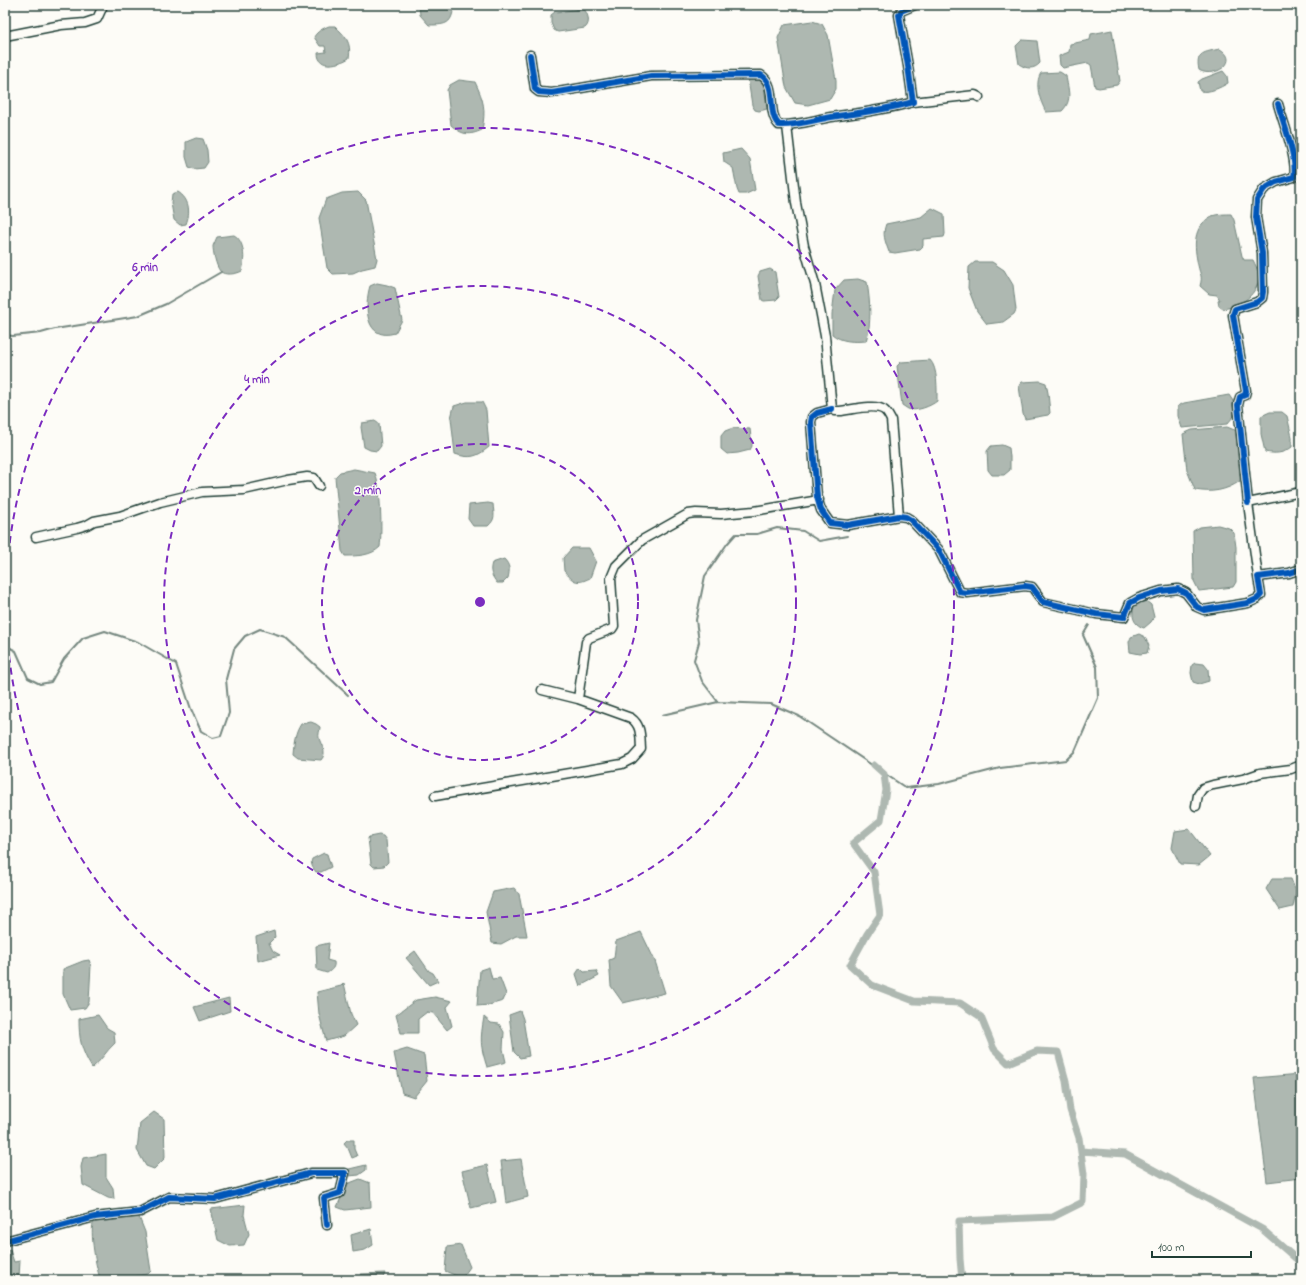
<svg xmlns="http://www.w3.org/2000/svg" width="1306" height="1285" font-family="'Indie Flower',sans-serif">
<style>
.water{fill:#aeb8b1;stroke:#75877f}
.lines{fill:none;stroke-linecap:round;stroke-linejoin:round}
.stream{stroke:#75877f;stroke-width:2}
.canal{stroke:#aeb8b1;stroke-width:7}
.minor-casing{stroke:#1f3d34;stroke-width:11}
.minor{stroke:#fdfcf7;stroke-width:8}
.cycleway-casing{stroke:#fdfcf7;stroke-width:8}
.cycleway{stroke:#0057b8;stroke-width:6}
.ring{fill:none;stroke:#7b2cbf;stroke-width:2;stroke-dasharray:7 5}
.centre{fill:#7b2cbf;stroke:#fdfcf7;stroke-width:2}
.ring-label{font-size:12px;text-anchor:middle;font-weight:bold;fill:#7b2cbf;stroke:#fdfcf7;stroke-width:3;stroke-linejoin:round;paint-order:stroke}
</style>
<rect width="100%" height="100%" fill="#fdfcf7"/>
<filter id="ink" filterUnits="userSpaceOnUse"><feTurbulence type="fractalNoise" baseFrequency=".025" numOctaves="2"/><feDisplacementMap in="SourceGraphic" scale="8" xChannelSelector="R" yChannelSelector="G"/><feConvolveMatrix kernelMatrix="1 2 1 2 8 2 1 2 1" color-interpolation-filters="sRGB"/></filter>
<g filter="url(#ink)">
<path class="water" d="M419 5H454C452 24 447 25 429 25L420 15Z
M584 9C588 14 591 23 585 28L558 32 554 30 551 23V15L555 12Z
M812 21 822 24 828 35 836 80V89L830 99 808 105 795 103 786 87 778 38 784 25Z
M329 26H335C345 36 352 42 349 58 340 64 318 70 318 53L326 52 325 46H320L314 37C317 31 324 28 329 26Z
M1112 30 1120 81 1117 85 1099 88 1095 87 1091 65 1088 63 1063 68 1060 65 1059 56 1069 52 1070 44 1090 40 1091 34Z
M1022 40 1037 41 1040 63C1034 70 1026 69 1019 64L1016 46Z
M1220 49C1242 62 1213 79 1199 70 1195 52 1205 52 1220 49Z
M1223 71 1227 76 1228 83C1220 88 1209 93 1200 91L1198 82 1202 79Z
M1060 72 1066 76C1068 90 1073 100 1062 111L1046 112C1040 101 1034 84 1041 73Z
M748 79 759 80 764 85 767 109 759 111 755 110 752 105Z
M459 80 475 82C484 101 486 109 482 130 469 136 462 135 451 125L447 90 450 85Z
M196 138 203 139 207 150 208 162 204 168 194 169 189 167 186 157V142Z
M741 149 750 159 755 190 746 194H739L737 189 733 168 724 162 723 153Z
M178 192C189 199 191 211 186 224L180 225 174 220 171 203 172 194Z
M358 192 366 200 377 259 375 266 362 269 353 273 333 274 327 268 319 218 326 199 342 193Z
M932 208 944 214 945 234 944 237 923 239V246L920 249 895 253 889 252C885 241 882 234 886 224L921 217Z
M1231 214 1234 220 1242 256 1244 260H1253C1255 264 1258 270 1259 275 1259 294 1241 306 1223 309L1219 306 1218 301 1220 300 1217 295 1209 294 1200 286C1203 275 1200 276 1198 265 1194 246 1192 227 1212 216 1217 214 1225 214 1231 214Z
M234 235C245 241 245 260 242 271 237 274 224 276 220 271 216 266 213 252 213 246 214 243 216 240 217 237Z
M975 262H992L1004 270 1013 285 1016 310 1014 314 1003 322 987 324 977 311 968 288 969 267Z
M770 269 775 272 779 297 776 300 764 301 762 300 758 276 760 272Z
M858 279 867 282C870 301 872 323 866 341 854 342 841 342 832 334V314L835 290 844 280Z
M377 283 387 285 395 288 402 320 395 333C365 342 364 306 370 286Z
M930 360C938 368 937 390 937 401 931 406 916 412 908 409 906 408 904 406 902 405L897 366 901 362Z
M1040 381 1046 383 1048 393 1050 413 1048 415 1025 419 1023 414 1019 386 1022 382Z
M1229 395 1233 401 1234 416 1227 424 1182 428 1178 416V406L1184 403Z
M467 402H482L486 410 489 447C477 457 470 459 455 454L451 418 454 406Z
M1270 412H1282L1287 416 1292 437V447C1283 454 1275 454 1265 452L1261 434V416Z
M375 421 379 424 381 446 377 451 370 450 364 447 361 427 362 423Z
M1227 427 1237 431 1241 458 1240 481C1226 491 1211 493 1195 490L1187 470 1183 434 1192 430Z
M733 428 750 429 752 446 750 450 738 453 727 454 721 449V436L725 431Z
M1002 445 1009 448 1010 457V470L1004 475H992L988 470 987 451 991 446Z
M354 469 375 473C381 488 382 531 380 547 371 556 357 556 345 556L342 551 335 477 340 472Z
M488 503 493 504C494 515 496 519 488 526H473L468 519 469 505Z
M1218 525 1229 528 1234 533 1236 547V582L1233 587 1199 591 1194 581 1193 531 1200 527Z
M572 548H589L596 561 590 578C576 585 573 581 564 571L563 558Z
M504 559C510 565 510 570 508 578L503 583H497C492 576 489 572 492 563Z
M1145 600 1151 605 1154 617 1151 622 1144 628C1132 624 1131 614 1135 603Z
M1139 634 1145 637 1149 646 1147 653 1140 654 1130 652 1129 642 1131 637Z
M1195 663 1204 664 1208 669 1209 681 1199 684 1193 682 1191 673 1192 665Z
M311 722 316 724 320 727C320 730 318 735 319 738 321 746 328 752 321 760L298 758 293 754C294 743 295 733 301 724Z
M1189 829 1210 856 1199 865 1180 864 1172 848 1175 831Z
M379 835 383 836 386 840 388 862 384 866 374 867 371 864 368 838 369 837Z
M324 853 327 854 331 867 321 872H316C313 868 310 864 312 859Z
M1272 879H1291L1296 892 1293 907 1280 910 1266 889Z
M514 888 519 894 527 936H516L501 944 492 943 486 912 493 892Z
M274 931 275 937 269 943 273 951 280 955 258 961 256 937Z
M641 932 655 961 665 993 623 1003 611 986 609 960 614 958 616 941Z
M329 943 327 960 334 962C335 967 332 970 327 973L317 970 316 946Z
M415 951 429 971 433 973 438 981 429 985 406 958Z
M89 960 91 965 89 1002 85 1008 70 1010 63 994V969L83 961Z
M489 967 492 979 500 978 506 994 503 1001 489 1005 477 1006 480 970Z
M580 968 584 972 596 971 599 976 580 986 576 974Z
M344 983 351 1014 356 1025 344 1036 326 1041 319 1014 317 992 341 986Z
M435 997 452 1001 447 1007 452 1026 447 1030 433 1013 427 1012 418 1019V1033H401L396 1015 416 1000Z
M229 998 230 1011 200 1021 194 1007Z
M520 1011 523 1019 529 1056 520 1058 514 1052 509 1015Z
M98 1015 107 1028 114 1032 115 1043C106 1051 101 1061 92 1068 81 1050 79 1039 79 1019Z
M484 1017 491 1023 499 1024 504 1032 503 1049 506 1062 487 1067C480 1045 480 1040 484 1017Z
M407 1049 424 1055 427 1081 414 1097 402 1093 394 1053Z
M1301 1074V1178L1267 1182 1254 1078Z
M154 1112 164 1119 165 1158 154 1169 146 1166 137 1150 140 1123Z
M347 1140H354V1149L357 1156 352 1158 348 1148 344 1143Z
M106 1154V1177L113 1188 114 1199 108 1198 83 1185 81 1167 83 1158Z
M521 1159 528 1197 506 1203 501 1161Z
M366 1165V1170L359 1175 349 1176 345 1170Z
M487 1165 496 1202 471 1208 462 1171Z
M360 1179 370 1183 371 1207 345 1210 337 1207 347 1184Z
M245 1205 244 1215 249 1234 244 1245 230 1246 218 1240 211 1209Z
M138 1217H139L145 1232 151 1271 148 1274 119 1280H101C96 1271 89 1229 94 1221L103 1219Z
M371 1229 373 1245 365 1250 353 1252 351 1235Z
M461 1245 470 1267 462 1278 445 1271 447 1247Z
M10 1250 14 1262 20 1261 19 1277 20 1280H5V1252Z
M385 1273 382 1280H362L361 1274Z"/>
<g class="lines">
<path class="stream" d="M5 335 13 336 41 333 55 329 138 316 166 304 221 272
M5 645 16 651 28 678 40 684 51 682 64 659 83 638 105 631 138 642 176 664 191 709 201 731 213 738 221 736 229 713 226 679 234 649 245 636 260 629 285 637 348 695
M718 702 702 681 694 660 699 642 696 620 705 576 727 544 736 534H757L777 528 803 531 819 541 847 536
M662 715 718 702 771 704 799 716 906 788 939 784 1000 768 1066 760 1075 751 1098 698 1097 667 1083 635 1089 625"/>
<path class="canal" d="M874 765 884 774 886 790 881 820 853 843 874 872 880 915 867 934 850 965 872 985 914 1001 960 1003 981 1017 994 1049 1008 1063 1037 1051 1058 1052 1066 1081 1070 1110 1079 1138 1084 1174 1083 1202 1053 1217 959 1221 960 1259 962 1280
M1081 1151 1125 1154 1262 1229 1301 1263"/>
<g class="minor-casing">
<path id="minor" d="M5 36 61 25 85 23 97 19 102 8V5
M530 55 535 89 539 92 552 93 651 76 761 75C778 86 766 112 779 125 796 126 814 120 831 117 859 113 886 110 913 102L908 66 899 15 901 11 915 5
M913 102 975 95 979 97
M787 126 796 203 804 246 815 284 825 336 832 409 835 411H840C851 410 875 403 884 410 887 412 889 416 891 420L899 516
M832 409 817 413 812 417 811 422 817 497 821 510 830 523 848 525 899 516 906 517 911 520 939 550 960 592 967 593 1025 586 1032 587 1043 602 1096 614 1124 617 1130 603 1139 598 1161 591 1178 589 1186 593 1197 607 1204 610 1248 603 1257 599 1261 595 1258 577 1289 573 1301 569
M1248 503 1238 405 1240 397 1245 395 1246 391 1233 315 1235 309 1257 302 1262 298 1263 292 1262 253 1256 217 1257 200 1264 189 1276 182 1294 177C1298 160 1283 122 1278 104
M36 537 77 528 87 525 94 521 120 516 160 502 202 492 244 490 288 480 307 477 314 478 319 486
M1258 577 1248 503 1301 492
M578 699 586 642 589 638 612 629 614 626 611 578 616 566 642 540 688 514 696 513 721 514 754 511 819 500
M435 796 622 764 632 759 641 749C640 737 642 726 631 718L578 699 542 690
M1196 806 1198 795 1203 788 1213 785 1243 779 1260 773 1291 769 1301 765
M5 1241 95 1217 140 1212 169 1197 215 1199 311 1173H345L340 1193 324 1198 327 1225"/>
</g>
<use href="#minor" class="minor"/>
<g class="cycleway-casing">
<path id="cycleway" d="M530 55 535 89 539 92 552 93 651 76 761 75C778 86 766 112 779 125 796 126 814 120 831 117 859 113 886 110 913 102L908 66 899 15 901 11 915 5
M832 409 817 413 812 417 811 422 817 497 821 510 830 523 848 525 899 516 906 517 911 520 939 550 960 592 967 593 1025 586 1032 587 1043 602 1096 614 1124 617 1130 603 1139 598 1161 591 1178 589 1186 593 1197 607 1204 610 1248 603 1257 599 1261 595 1258 577 1289 573 1301 569
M1248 503 1238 405 1240 397 1245 395 1246 391 1233 315 1235 309 1257 302 1262 298 1263 292 1262 253 1256 217 1257 200 1264 189 1276 182 1294 177C1298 160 1283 122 1278 104
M5 1241 95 1217 140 1212 169 1197 215 1199 311 1173H345L340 1193 324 1198 327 1225"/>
</g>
<use href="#cycleway" class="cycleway"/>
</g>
</g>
<g class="ring">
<circle cx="480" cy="602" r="158"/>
<circle cx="480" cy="602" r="316"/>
<circle cx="480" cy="602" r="474"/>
</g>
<circle cx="480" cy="602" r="6" class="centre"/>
<g class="ring-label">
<text x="145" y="271">6 min</text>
<text x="257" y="383">4 min</text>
<text x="368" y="494">2 min</text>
</g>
<rect width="1306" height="1285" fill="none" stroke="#fdfcf7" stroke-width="20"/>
<rect x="10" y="10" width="1286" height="1265" fill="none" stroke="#1f3d34" stroke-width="1.5" filter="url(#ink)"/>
<path d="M1152 1251v6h99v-6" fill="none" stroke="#1f3d34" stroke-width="2"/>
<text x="1158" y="1251" font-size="12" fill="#1f3d34" stroke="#fdfcf7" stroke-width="3" paint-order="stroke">100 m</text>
</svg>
